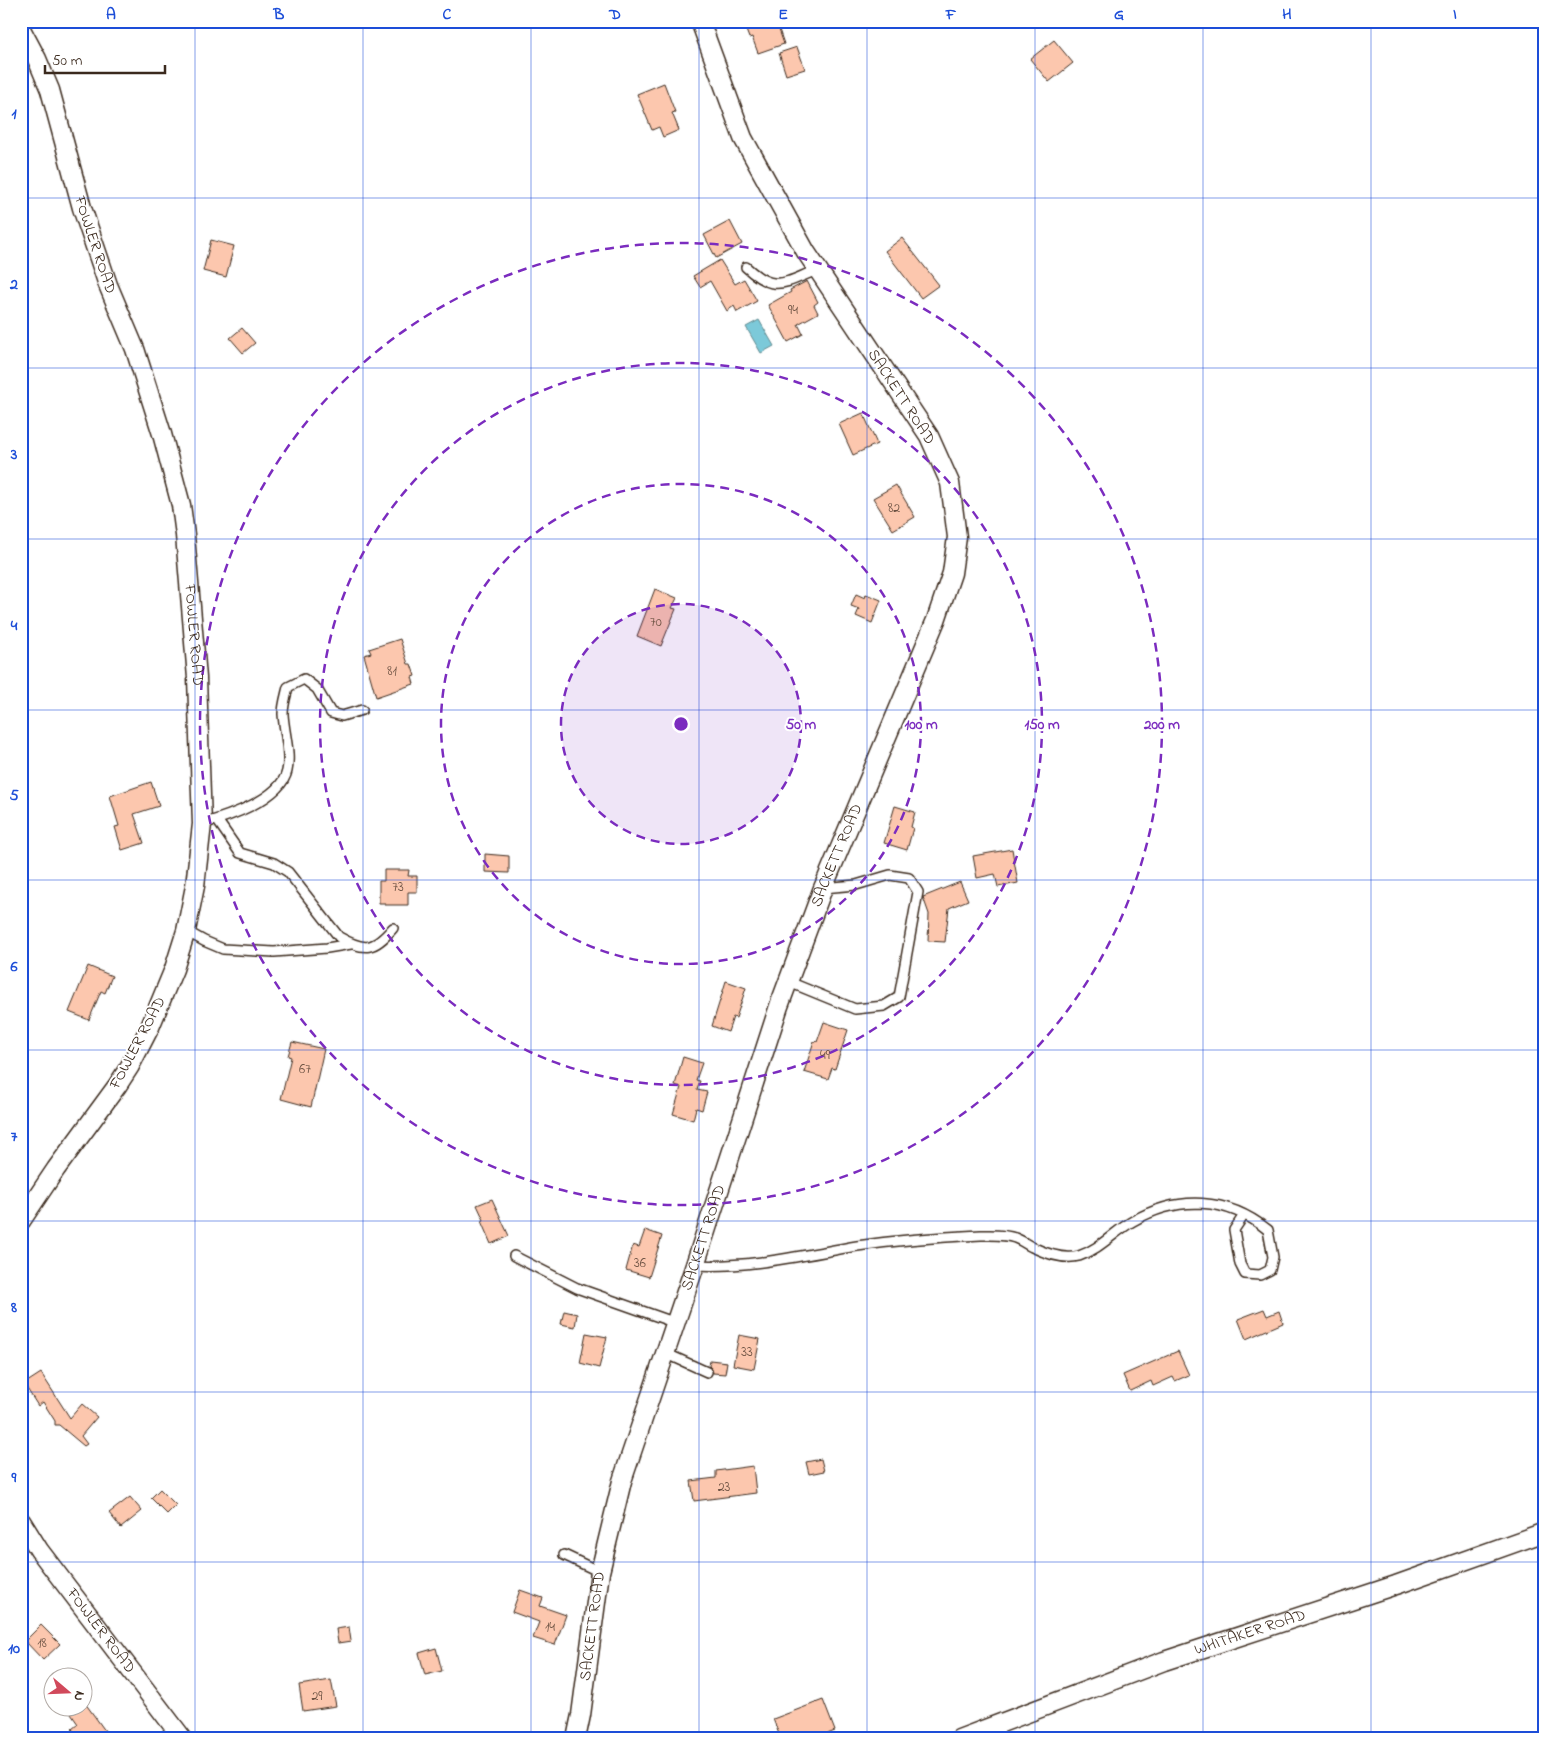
<svg xmlns="http://www.w3.org/2000/svg" width="1566" height="1760" font-family="'Indie Flower',sans-serif">
<style>
.water{fill:#7bc9d9;stroke:#61898e}
.building{fill:#fcc7ae;stroke:#3b2a1e}
.lines{fill:none;stroke-linecap:round;stroke-linejoin:round}
.lane-casing{stroke:#3b2a1e;stroke-width:12}
.street-casing{stroke:#3b2a1e;stroke-width:21}
.lane{stroke:#fff;stroke-width:9}
.street{stroke:#fff;stroke-width:18}
.grid{fill:none;stroke:#1d4ed8;stroke-width:1;stroke-opacity:0.55}
.ring{fill:none;stroke:#7b2cbf;stroke-width:2.5;stroke-dasharray:9 6}
.labels{text-anchor:middle;dominant-baseline:central;stroke-width:4;stroke-linejoin:round;paint-order:stroke}
.number-label{font-size:14px;fill:#6b5142}
.street-label{font-size:16px;fill:#3b2a1e;stroke:#fff}
.centre{fill:#7b2cbf;stroke:#fff;stroke-width:2.5}
.ring-label{font-size:15px;text-anchor:middle;font-weight:bold;fill:#7b2cbf;stroke:#fff;stroke-width:4;stroke-linejoin:round;paint-order:stroke}
.neatline{fill:none;stroke:#1d4ed8;stroke-width:2}
.grid-label{font-size:16px;text-anchor:middle;font-weight:bold;fill:#1d4ed8}
</style>
<rect width="100%" height="100%" fill="#fff"/>
<filter id="ink" filterUnits="userSpaceOnUse"><feTurbulence type="fractalNoise" baseFrequency=".02" numOctaves="2"/><feDisplacementMap in="SourceGraphic" scale="10" xChannelSelector="R" yChannelSelector="G"/><feConvolveMatrix kernelMatrix="1 2 1 2 8 2 1 2 1" color-interpolation-filters="sRGB"/></filter>
<g filter="url(#ink)">
<path class="water" d="M759 320 774 346 761 353 746 327Z"/>
<path class="building" d="M756 21H776L784 44 758 53 752 37 749 38 744 25Z
M1054 40 1073 63 1049 82 1030 59Z
M797 47 805 69 786 75 779 53Z
M664 83 675 112 672 113 679 130 663 137 659 127 652 130 637 94Z
M730 221 742 244 716 258 704 235Z
M902 238 939 285 921 298 885 251Z
M211 240 234 246 226 277 203 271Z
M720 260 735 284 744 279 757 301 737 312 734 306 727 311 710 281 700 287 693 276Z
M807 281 818 302 814 305 818 313 798 324 803 334 788 342 768 305 791 292 790 290Z
M242 328 255 343 243 353 230 338Z
M863 413 877 444 853 455 839 424Z
M896 485 915 517 893 530 873 498Z
M655 589 677 598 672 608 676 609 661 646 637 636Z
M856 594 865 598 866 594 881 600 872 623 856 616 859 609 851 606Z
M400 639 408 664H411L415 676 412 677 414 684 376 697 364 655 371 653 369 649Z
M151 782 159 806 134 814 144 843 122 850 115 827 119 826 110 796Z
M895 806 915 812 911 827 913 828 907 850 884 843Z
M1012 849 1018 883 998 887 995 874 977 878 973 856Z
M485 854 509 856V873L485 872Z
M384 870H409L408 876H417V892H408V905H384V903H379V881H384Z
M960 882 968 900 949 908 945 942 928 941 929 914 923 897Z
M88 966 112 976 105 993 101 991 89 1020 69 1012Z
M726 981 746 988 736 1018 733 1017 728 1032 712 1026Z
M824 1022 848 1030 835 1069 832 1068 828 1079 804 1072 814 1041 817 1042Z
M292 1042 324 1049 311 1107 281 1099 291 1057 288 1056Z
M683 1057 702 1063 696 1080 700 1081 697 1090 707 1092 702 1110 696 1108 693 1120 673 1114 681 1087 675 1085Z
M492 1199 509 1236 491 1244 481 1221 484 1220 477 1205Z
M645 1230 662 1236 649 1277 626 1270 633 1245 639 1247Z
M1264 1309 1267 1316 1279 1311 1283 1323 1246 1339 1238 1319Z
M564 1311 577 1314 575 1327 561 1324Z
M586 1333 607 1337 599 1368 580 1363Z
M739 1335 760 1339 754 1369 733 1365Z
M1178 1351 1189 1375 1175 1381 1173 1377 1153 1386 1151 1381 1130 1391 1123 1375Z
M710 1360 727 1362 725 1374 713 1373 712 1369 709 1366Z
M41 1373 70 1418 82 1404 97 1417 81 1436 87 1444 84 1446 59 1425H55V1421L43 1402 38 1406 24 1384Z
M821 1459 824 1471 809 1474 806 1462Z
M753 1466 756 1493 694 1501 691 1481 716 1478V1471Z
M160 1489 176 1505 167 1514 151 1498Z
M130 1497 142 1511 121 1528 109 1513Z
M520 1590 543 1598 540 1606 566 1615 555 1645 533 1638 539 1622 512 1612Z
M41 1625 60 1644 43 1660 25 1641Z
M349 1627 351 1641 338 1643 336 1629Z
M436 1648 442 1671 425 1675 419 1653Z
M331 1680 336 1706 303 1711 299 1685Z
M823 1700 835 1731 817 1738 815 1734 803 1739H781L773 1719Z
M85 1703 111 1739H79L72 1729 78 1724 71 1714 79 1708H82Z"/>
<g class="lines">
<g class="lane-casing">
<path id="lane" d="M746 267C775 294 785 282 817 270
M217 820 240 853 274 863 288 872 339 937C365 952 374 950 393 928
M202 824C227 817 281 799 287 771 291 753 284 732 283 714 283 705 286 696 288 687L304 679 317 689 331 713 342 716 362 710
M186 931 204 941 223 949 274 952 327 948 351 944
M789 982 855 1009 884 1006 899 997 918 892 909 878 890 875 856 885 823 888
M514 1256 577 1288 676 1323
M695 1265C750 1268 803 1255 857 1246 898 1240 940 1237 981 1235 992 1235 1005 1234 1015 1238 1021 1240 1026 1244 1032 1247 1045 1253 1065 1260 1079 1256 1100 1249 1115 1231 1133 1221 1178 1195 1227 1197 1268 1230L1273 1257 1270 1270 1260 1275 1245 1274 1240 1264 1234 1230 1244 1215
M665 1353 707 1372
M564 1555 600 1572"/>
</g>
<g class="street-casing">
<g id="street">
<path id="s1" d="M21 29 37 59 50 90 82 208 108 285 135 349 162 434 181 505 185 535 197 678 202 824 195 886 186 931 174 969 150 1027 130 1066 117 1086 56 1169 21 1221"/>
<path id="s2" d="M21 1521 39 1550 183 1739"/>
<path id="s3" d="M576 1739 581 1715 600 1572 622 1481 695 1265 779 1006 823 888 936 620 952 573 957 537 950 483 929 436 806 252 743 138 700 21"/>
<path id="s4" d="M959 1739 1164 1661 1396 1585 1545 1532"/>
</g>
</g>
<use href="#lane" class="lane"/>
<use href="#street" class="street"/>
</g>
</g>
<path class="grid" d="M195 21V1739M363 21V1739M531 21V1739M699 21V1739M867 21V1739M1035 21V1739M1203 21V1739M1371 21V1739M21 198H1545M21 368H1545M21 539H1545M21 710H1545M21 880H1545M21 1050H1545M21 1221H1545M21 1392H1545M21 1562H1545"/>
<circle cx="681" cy="724" r="120" fill="#7b2cbf" fill-opacity=".12"/>
<g class="ring">
<circle cx="681" cy="724" r="120"/>
<circle cx="681" cy="724" r="240"/>
<circle cx="681" cy="724" r="361"/>
<circle cx="681" cy="724" r="481"/>
</g>
<g class="labels">
<g class="number-label">
<text x="793" y="310">94</text>
<text x="894" y="508">82</text>
<text x="656" y="622">70</text>
<text x="392" y="671">81</text>
<text x="398" y="887">73</text>
<text x="825" y="1055">49</text>
<text x="305" y="1069">67</text>
<text x="640" y="1263">36</text>
<text x="747" y="1352">33</text>
<text x="724" y="1487">23</text>
<text x="550" y="1627">14</text>
<text x="42" y="1643">18</text>
<text x="317" y="1696">29</text>
</g>
<g class="street-label">
<text stroke="none"><textPath href="#s1" startOffset="229">FOWLER ROAD</textPath></text>
<text transform="translate(901 397) rotate(57)">SACKETT ROAD</text>
<text stroke="none"><textPath href="#s1" startOffset="634">FOWLER ROAD</textPath></text>
<text stroke="none"><textPath href="#s3" startOffset="924">SACKETT ROAD</textPath></text>
<text transform="translate(138 1043) rotate(-62)">FOWLER ROAD</text>
<text stroke="none"><textPath href="#s3" startOffset="519">SACKETT ROAD</textPath></text>
<text stroke="none"><textPath href="#s3" startOffset="114">SACKETT ROAD</textPath></text>
<text stroke="none"><textPath href="#s2" startOffset="136">FOWLER ROAD</textPath></text>
<text stroke="none"><textPath href="#s4" startOffset="310">WHITAKER ROAD</textPath></text>
</g>
</g>
<circle cx="681" cy="724" r="8" class="centre"/>
<g class="ring-label">
<text x="801" y="729">50 m</text>
<text x="921" y="729">100 m</text>
<text x="1042" y="729">150 m</text>
<text x="1162" y="729">200 m</text>
</g>
<rect width="1566" height="1760" fill="none" stroke="#fff" stroke-width="55"/>
<g transform="translate(68 1692) rotate(109)"><circle r="24" fill="#ffffff" stroke="#b1aaa5"/>
<path d="M0-4L9 19L0 12L-9 19Z" fill="#d1495b"/>
<text y="-8" font-size="14" font-weight="bold" text-anchor="middle" fill="#3b2a1e">N</text>
</g>
<path d="M45 65v8h120v-8" fill="none" stroke="#3b2a1e" stroke-width="2.5"/>
<text x="52" y="65" font-size="15" fill="#3b2a1e" stroke="#ffffff" stroke-width="4" paint-order="stroke">50 m</text>
<rect x="28" y="28" width="1510" height="1704" class="neatline"/>
<g class="grid-label">
<text x="111" y="19">A</text>
<text x="279" y="19">B</text>
<text x="447" y="19">C</text>
<text x="615" y="19">D</text>
<text x="783" y="19">E</text>
<text x="951" y="19">F</text>
<text x="1119" y="19">G</text>
<text x="1287" y="19">H</text>
<text x="1455" y="19">I</text>
<text x="14" y="118">1</text>
<text x="14" y="289">2</text>
<text x="14" y="459">3</text>
<text x="14" y="630">4</text>
<text x="14" y="800">5</text>
<text x="14" y="971">6</text>
<text x="14" y="1141">7</text>
<text x="14" y="1312">8</text>
<text x="14" y="1482">9</text>
<text x="14" y="1653">10</text>
</g>
</svg>
